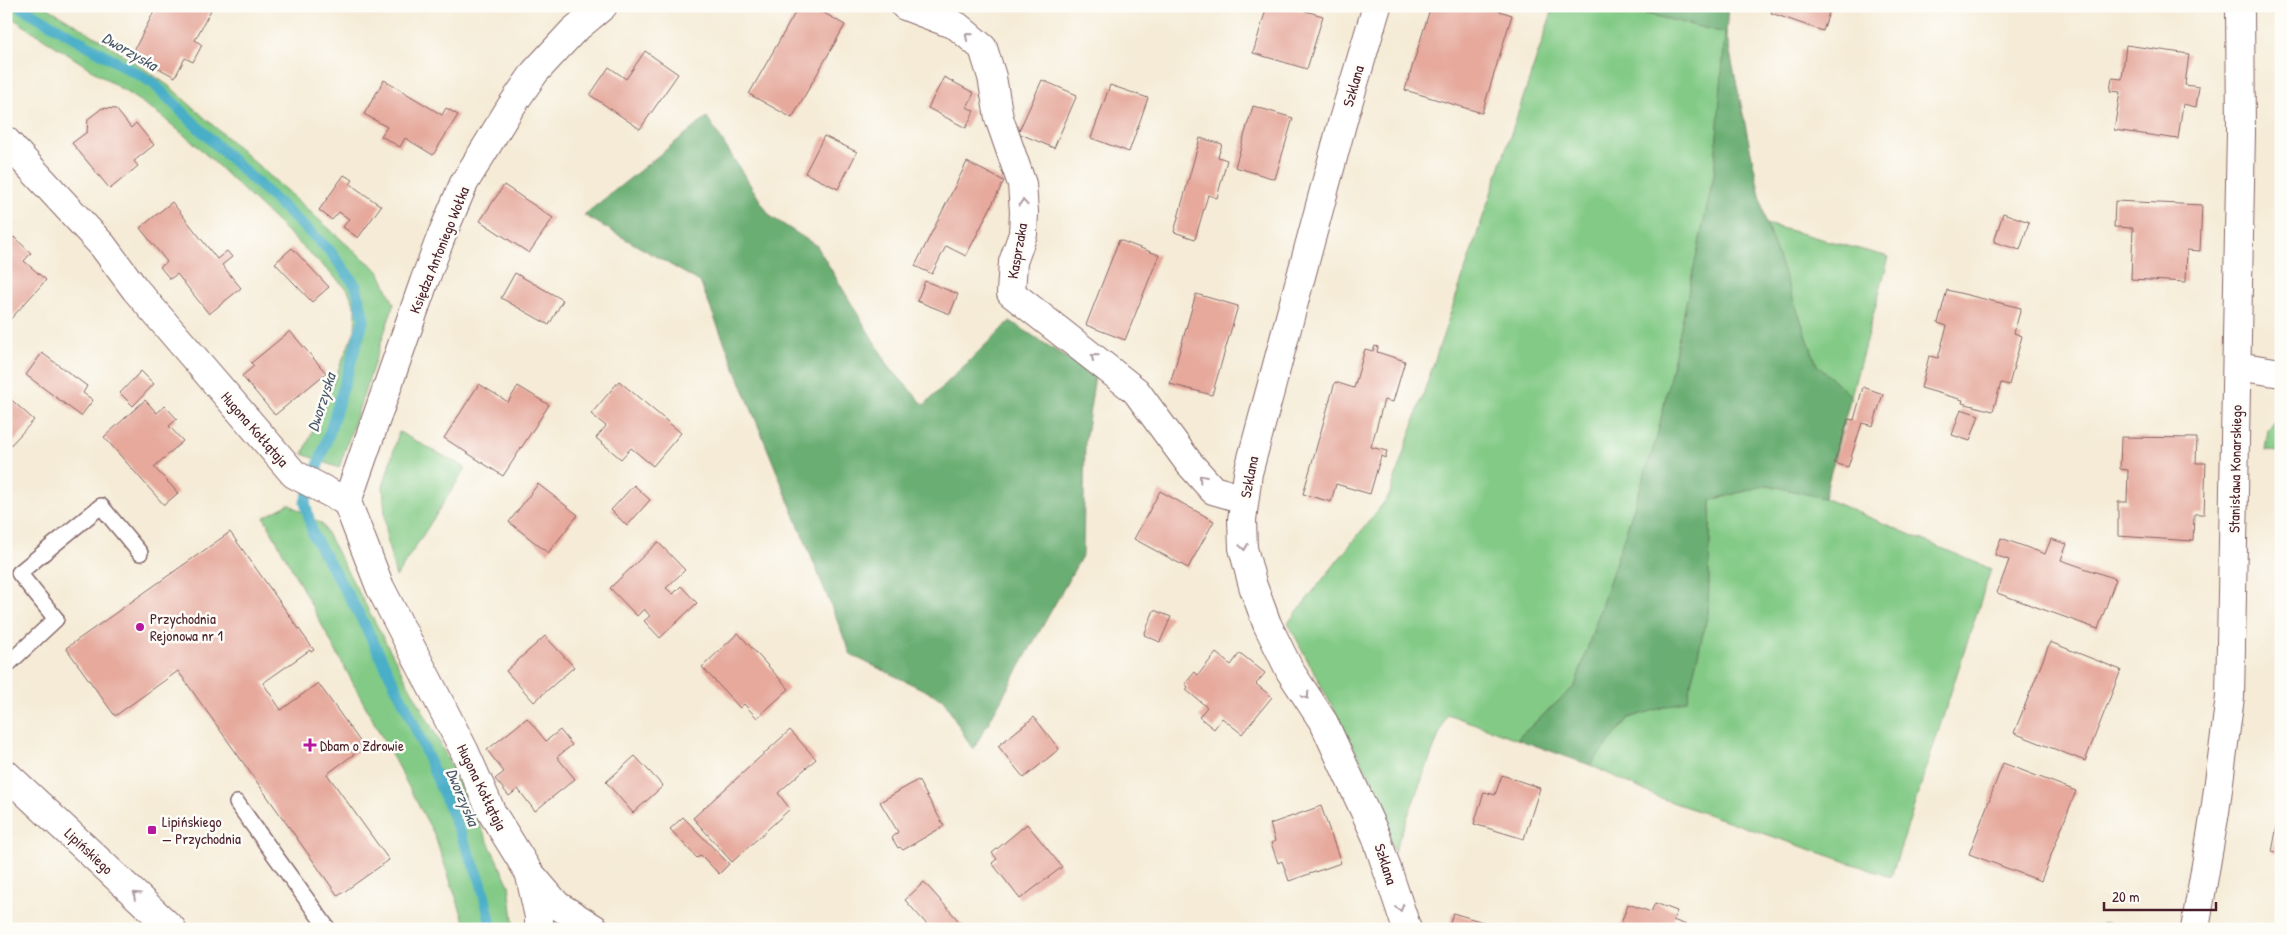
<svg xmlns="http://www.w3.org/2000/svg" width="2287" height="935" font-family="'Patrick Hand',sans-serif">
<style>
.green{fill:#83ca86;stroke:#667458}
.forest{fill:#6aae73;stroke:#5a664f}
.lines{fill:none;stroke-linecap:round;stroke-linejoin:round}
.stream{stroke:#48aec8;stroke-width:11}
.building{fill:#e6a99c}
.lane-casing{stroke:#866667;stroke-width:18}
.street-casing{stroke:#866667;stroke-width:30}
.primary-casing{stroke:#866667;stroke-width:30}
.lane{stroke:#fff;stroke-width:15}
.street{stroke:#fff;stroke-width:28}
.primary{stroke:#fff;stroke-width:28}
.oneway{stroke:#ae9aa0}
.poi-dot{fill:#b5179e;stroke:#fdfcf7;stroke-width:2}
.labels{text-anchor:middle;dominant-baseline:central;stroke-width:5;stroke-linejoin:round;paint-order:stroke}
.street-label{font-size:15px;fill:#4a1f2b;stroke:#fdfcf7}
.poi-label{font-size:15px;fill:#4a1f2b;stroke:#fdfcf7;text-anchor:start}
.water-label{font-size:16px;font-style:italic;fill:#49586a;stroke:#fdfcf7}
</style>
<rect width="100%" height="100%" fill="#fdfcf7"/>
<filter id="ink" filterUnits="userSpaceOnUse"><feTurbulence type="fractalNoise" baseFrequency=".02" numOctaves="2"/><feDisplacementMap in="SourceGraphic" scale="10" xChannelSelector="R" yChannelSelector="G"/><feConvolveMatrix kernelMatrix="1 2 1 2 8 2 1 2 1" color-interpolation-filters="sRGB"/></filter>
<filter id="wash" filterUnits="userSpaceOnUse"><feTurbulence type="fractalNoise" baseFrequency=".0096" numOctaves="4" result="noise"/><feDisplacementMap in="SourceGraphic" scale="20" xChannelSelector="R" yChannelSelector="G"/><feGaussianBlur stdDeviation="1.12" result="paint"/><feColorMatrix in="noise" values="0 0 0 0 0 0 0 0 0 0 0 0 0 0 0 0 0 1.4 0 .05"/><feComposite in="paint" operator="in"/></filter>
<g filter="url(#wash)">
<rect width="100%" height="100%" fill="#f5ebd6"/>
<path class="green" d="M6 6H45L117 50 169 86 353 250 379 271 394 304 339 468 303 454 355 330 356 309 348 290 195 144 155 111 6 14Z
M1554 6H1614L1726 33 1714 175 1657 437 1575 686 1517 739 1447 714 1394 852 1373 784 1288 623 1389 496Z
M1766 224 1889 257 1851 396 1817 365Z
M2281 414V451L2265 450 2268 430Z
M399 432 466 468 396 577 387 540 383 487Z
M1768 485 1824 498 1991 569 1891 877 1660 798 1590 765 1629 718 1687 699 1708 613 1711 500Z
M289 504 322 524 438 739 509 885 514 929H467L434 834 264 517Z
M2105 923 2143 929H2089Z
M2281 925V929H2246L2255 926Z"/>
<path class="forest" d="M1614 6H1728L1726 33 1766 224 1817 365 1851 396 1824 498 1768 485 1711 500 1708 613 1687 700 1629 718 1590 765 1517 739 1575 686 1657 437 1714 175 1725 33Z
M707 117 770 216 817 246 890 368 924 405 1010 321 1095 376 1085 442 1083 554 973 750 943 699 851 655 700 282 584 215Z"/>
<g class="lines">
<path class="stream" d="M19 6 153 83 214 143 330 251 356 286 364 319 329 434 305 502 313 535 359 614 409 713 481 882 492 929"/>
</g>
<g id="blocks">
<path class="building" d="M157 6H204L211 10 195 40 202 45 193 62 185 58 175 77 132 54Z
M799 6H812L845 25 792 118 749 94Z
M1267 6H1288L1323 16 1307 69 1253 53Z
M1431 6H1484L1512 15 1482 113 1405 90Z
M1774 6H1831L1823 31 1771 13Z
M2126 45 2189 54 2185 85 2199 87 2196 107 2183 104 2178 139 2114 130 2120 92 2110 91 2112 78 2122 79Z
M645 51 678 74 640 129 590 95 609 67 626 79Z
M944 77 974 93 967 107 974 111 966 128 928 108Z
M384 80 442 115 446 108 458 115 433 155 405 138 400 147 381 136 387 127 364 114Z
M1042 80 1077 95 1054 148 1018 133Z
M1110 85 1148 98 1129 152 1091 138Z
M1253 106 1293 118 1275 179 1235 167Z
M102 108 116 109 131 128 136 123 154 145 134 161 138 166 110 189 72 143 87 132 88 119Z
M824 136 857 152 838 189 805 173Z
M1200 138 1222 144 1218 157 1227 160 1217 198 1208 195 1195 239 1174 232Z
M967 162 1004 181 966 256 946 246 932 274 915 266Z
M344 175 353 180 350 184 381 206 358 238 343 227 349 219 339 212 332 220 319 210Z
M504 185 553 218 529 253 480 221Z
M2115 201 2202 205 2200 251 2187 250 2186 282 2131 279 2133 228 2114 227Z
M172 202 217 259 227 251 232 257 222 265 241 288 209 314 177 274 170 279 160 267 167 262 140 228Z
M2003 213 2029 222 2020 250 1994 242Z
M14 237 31 253 24 261 46 280 6 324V245Z
M1119 240 1159 255 1125 340 1086 325Z
M292 248 329 287 312 302 275 263Z
M515 273 563 300 549 325 501 298Z
M925 281 958 294 950 314 917 301Z
M1947 290 2021 308 2014 333 2022 336 2009 385 2001 383 1993 411 1962 403 1963 400 1921 388 1929 356 1938 358 1947 326 1938 323Z
M1196 294 1238 306 1212 395 1170 384Z
M290 331 326 373 275 415 242 376 254 366 251 363Z
M1375 346 1378 347 1377 352 1405 361 1393 402 1384 400 1371 447 1387 451 1385 458 1381 456 1370 494 1336 484 1331 502 1303 494 1335 382 1354 388 1365 349 1373 351Z
M42 353 87 386 83 393 93 400 81 416 26 375Z
M141 371 154 384 133 406 120 393Z
M619 381 681 433 653 466 631 448 621 459 596 438 606 426 591 414Z
M479 384 508 402 518 386 549 405 503 476 444 438Z
M1863 387 1883 394 1873 426 1862 423 1848 467 1834 463 1848 419 1854 420Z
M6 395 34 420 6 450Z
M145 400 157 413 165 406 177 419 169 426 183 441 154 467 178 493 164 505 104 437Z
M1961 409 1979 415 1970 441 1952 435Z
M2121 437 2197 438 2196 463H2206L2204 514H2194L2193 541 2118 536V502H2127L2128 470 2120 469Z
M538 484 578 515 548 553 509 522Z
M634 485 650 500 627 526 611 510Z
M1160 491 1214 521 1188 568 1134 539Z
M230 532 314 650 311 652 310 650 263 683 281 710 318 683 364 747 327 774 389 860 338 896 178 671 115 716 66 648Z
M2001 538 2045 554 2051 539 2067 544 2061 560 2116 579 2098 629 1997 593 2009 560 1995 555Z
M658 542 685 570 666 588 673 594 681 586 697 603 660 638 644 621 650 616 644 609 637 616 610 588Z
M1154 610 1171 617 1160 642 1144 635Z
M738 633 789 689 757 718 744 704 740 708 702 667Z
M545 636 574 667 534 702 506 671Z
M2050 642 2121 670 2085 761 2014 733Z
M1216 653 1231 665 1240 653 1265 673 1256 684 1272 697 1242 734 1222 718 1214 729 1199 717 1207 707 1186 690 1188 687 1185 684 1195 672 1198 675Z
M1034 717 1059 749 1024 778 998 746Z
M527 718 546 741 560 730 572 745 557 757 575 779 535 811 518 789 509 796 495 779 504 772 487 750Z
M790 730 816 759 778 793 790 809 732 862 693 818Z
M635 756 663 786 633 813 606 782Z
M2003 763 2076 791 2041 881 1969 854Z
M1502 775 1540 788 1524 839 1474 824 1484 792 1495 795Z
M918 780 944 826 903 850 900 847 898 848 892 838 898 832 880 802Z
M1321 806 1341 863 1289 881 1282 861 1278 863 1271 843 1275 841 1270 824Z
M2280 810H2281V854L2272 852Z
M683 817 729 864 719 874 701 855 697 858 670 829Z
M1027 824 1062 867 1020 899 992 863 997 859 992 853Z
M924 882 966 929H931L905 900Z
M1655 903 1677 911 1673 920 1697 929H1619L1628 904 1651 912Z
M1453 913 1493 925 1492 929H1448Z"/>
</g>
</g>
<g filter="url(#ink)">
<use href="#blocks" fill-opacity="0" stroke="#866667" stroke-width="1"/>
<g class="lines">
<g class="lane-casing">
<path id="lane" d="M6 666 56 619 19 573 101 506 140 553
M237 803 328 929"/>
</g>
<g class="street-casing">
<path id="street" d="M905 6 957 26 983 48 992 77 999 118 1022 184 1024 212 1023 234 1013 262 1011 293 1136 391 1189 463 1213 490 1244 499
M1377 6 1343 120 1248 473 1242 520 1243 548 1253 586 1267 624 1290 671 1324 723 1376 836 1407 929
M6 141 103 246 135 289 294 474 347 502 380 587 464 750 492 813 528 871 557 905 595 929
M2237 366 2281 373
M347 502 424 282 441 237 464 183 510 108 535 72 573 31 603 6
M530 876 539 917V929
M2195 929 2215 812 2230 697 2241 131 2240 6"/>
</g>
<g class="primary-casing">
<path id="primary" d="M6 774 172 929"/>
</g>
<use href="#lane" class="lane"/>
<use href="#street" class="street"/>
<use href="#primary" class="primary"/>
</g>
<defs><path id="oneway-chevron" d="M-2-3.5L2.5 0L-2 3.5" fill="none" stroke-width="1.6" stroke-linecap="round" stroke-linejoin="round" transform="scale(1.25)"/></defs>
<g class="oneway">
<use href="#oneway-chevron" transform="translate(968 36) rotate(-140)"/>
<use href="#oneway-chevron" transform="translate(1023 203) rotate(-94)"/>
<use href="#oneway-chevron" transform="translate(1094 357) rotate(-141)"/>
<use href="#oneway-chevron" transform="translate(1202 478) rotate(-131)"/>
<use href="#oneway-chevron" transform="translate(1244 547) rotate(82)"/>
<use href="#oneway-chevron" transform="translate(1306 696) rotate(57)"/>
<use href="#oneway-chevron" transform="translate(136 895) rotate(-137)"/>
<use href="#oneway-chevron" transform="translate(1400 908) rotate(72)"/>
</g>
</g>
<g class="poi-dot">
<circle cx="140" cy="627" r="5"/>
<path d="M307.5 737.5h5v5h5v5h-5v5h-5v-5h-5v-5h5z"/>
<rect x="147" y="825" width="10" height="10" rx="2.5"/>
</g>
<g class="labels">
<g class="street-label">
<text transform="translate(1353 86) rotate(-74)">Szklana</text>
<text transform="translate(439 250) rotate(-68)">Księdza Antoniego Wołka</text>
<text transform="translate(1017 251) rotate(-80)">Kasprzaka</text>
<text transform="translate(255 429) rotate(49)">Hugona Kołłątaja</text>
<text transform="translate(2235 469) rotate(-89)">Stanisława Konarskiego</text>
<text transform="translate(1249 477) rotate(-79)">Szklana</text>
<text transform="translate(482 787) rotate(64)">Hugona Kołłątaja</text>
<text transform="translate(89 851) rotate(43)">Lipińskiego</text>
<text transform="translate(1386 864) rotate(72)">Szklana</text>
</g>
<g class="poi-label">
<text x="150" y="618">Przychodnia<tspan x="150" dy="17">Rejonowa nr 1</tspan></text>
<text x="320" y="745">Dbam o Zdrowie</text>
<text x="162" y="821">Lipińskiego<tspan x="162" dy="17">— Przychodnia</tspan></text>
</g>
<g class="water-label">
<text transform="translate(130 51) rotate(30)">Dworzyska</text>
<text transform="translate(321 402) rotate(-72)">Dworzyska</text>
<text transform="translate(463 797) rotate(67)">Dworzyska</text>
</g>
</g>
<rect width="2287" height="935" fill="none" stroke="#fdfcf7" stroke-width="25"/>
<path d="M2104 902v8h112v-8" fill="none" stroke="#4a1f2b" stroke-width="2.5"/>
<text x="2112" y="902" font-size="15" fill="#4a1f2b" stroke="#fdfcf7" stroke-width="4" paint-order="stroke">20 m</text>
</svg>
